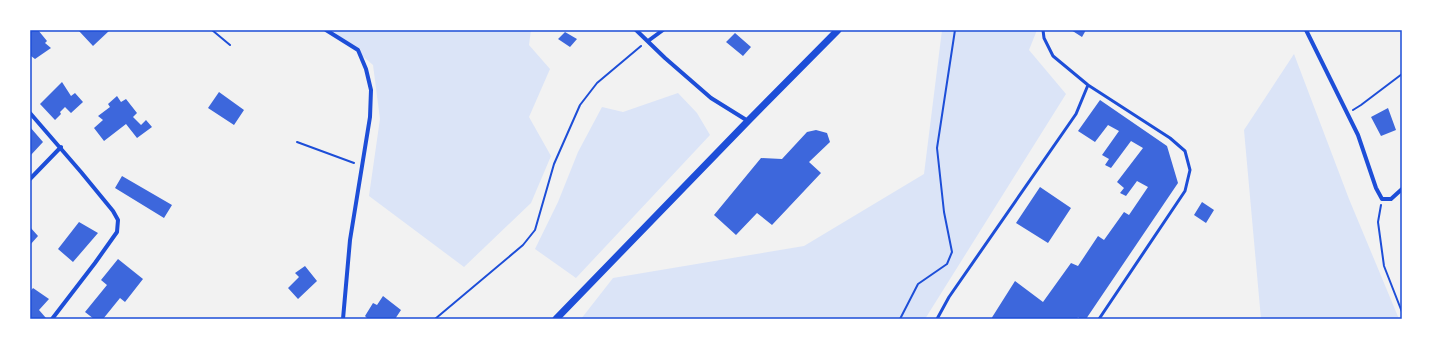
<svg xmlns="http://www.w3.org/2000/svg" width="1432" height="349" font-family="Commissioner,sans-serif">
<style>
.green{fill:#dbe4f7}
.building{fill:#3d67dc}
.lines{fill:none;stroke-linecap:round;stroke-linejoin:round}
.path{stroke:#1d4ed8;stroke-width:2}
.service{stroke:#1d4ed8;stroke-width:3}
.minor{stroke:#1d4ed8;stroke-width:4}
.tertiary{stroke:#1d4ed8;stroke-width:7}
.neatline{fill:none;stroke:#1d4ed8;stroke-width:1.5}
</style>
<rect width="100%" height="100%" fill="#f2f2f2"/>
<path class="green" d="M332 30H531L529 45 550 69 529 117 551 156 531 203 464 267 369 196 380 119 373 65Z
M942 30H1037L1029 50 1066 94 925 319H581L613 278 804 246 924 174Z
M1294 54 1349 199 1399 319H1261L1244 130Z
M678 93 697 113 710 135 576 278 535 249 558 202 578 152 602 107 623 112Z"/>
<path class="building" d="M30 30H38L47 41 45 43 51 48 35 59 31 56 30 57Z
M80 30H110L93 46 79 31Z
M1071 30H1086L1082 37Z
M565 32 577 39 570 47 558 39Z
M735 33 751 47 743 56 726 42Z
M62 82 71 96 75 93 83 102 71 113 65 107 60 112 61 114 55 120 40 104Z
M219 92 244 110 234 125 208 108Z
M117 96 121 102 126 99 137 113 133 117 141 125 146 120 152 127 137 138 126 124 104 141 94 128 103 120 98 116 110 107 108 104Z
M1100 100 1167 146 1178 183 1086 319H1080L1078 317 1077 319H991L1015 281 1043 302 1071 263 1078 266 1098 236 1104 240 1124 212 1129 215 1148 187 1137 181 1126 196 1120 193 1124 188 1117 182 1143 148 1131 141 1111 168 1105 165 1109 159 1102 155 1119 131 1108 125 1095 142 1078 131Z
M1388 108 1396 130 1381 136 1371 117Z
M30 127 43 142 30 156Z
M816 130 827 133 830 142 809 162 821 173 772 225 757 213 736 235 714 215 761 158 782 159 807 132Z
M122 176 172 205 164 218 115 188Z
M1040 187 1071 208 1048 243 1016 223Z
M1202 202 1214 210 1206 223 1194 215Z
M79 222 98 233 73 262 58 249Z
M30 227 38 236 30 245Z
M118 259 143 279 125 302 120 298 103 319H94L85 312 107 285 101 280Z
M305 266 317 281 298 299 288 288 299 277 295 273Z
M33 288 49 299 39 310 46 318 45 319H30V292Z
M383 296 401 310 395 319H368L365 316 373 303 377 305Z"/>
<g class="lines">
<path class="path" d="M212 30 230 45
M1353 110 1361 105 1402 74
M297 142 354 163
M1381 205 1378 222 1384 266 1402 312
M435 319 523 245 535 230 554 164 580 105 597 83 641 46
M900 319 918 284 947 264 952 252 944 212 937 148 955 30"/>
<path class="service" d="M1043 30 1044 38 1053 56 1088 85 1170 138 1185 151 1190 170 1185 191 1099 319
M937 319 949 297 1076 114 1088 85"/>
<path class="minor" d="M326 30 358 50 366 69 371 90 370 117 350 240 343 319
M636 30 665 58 711 98 748 121
M1306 30 1358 135 1376 188 1382 199H1391L1402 189
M648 41 663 30
M30 113 81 172 113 211 118 220 117 232 95 263 52 319
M30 179 61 147"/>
<path class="tertiary" d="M556 319 748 121 838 30"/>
</g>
<rect width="1432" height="349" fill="none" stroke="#ffffff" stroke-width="62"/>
<rect x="31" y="31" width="1370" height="287" class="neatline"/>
</svg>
